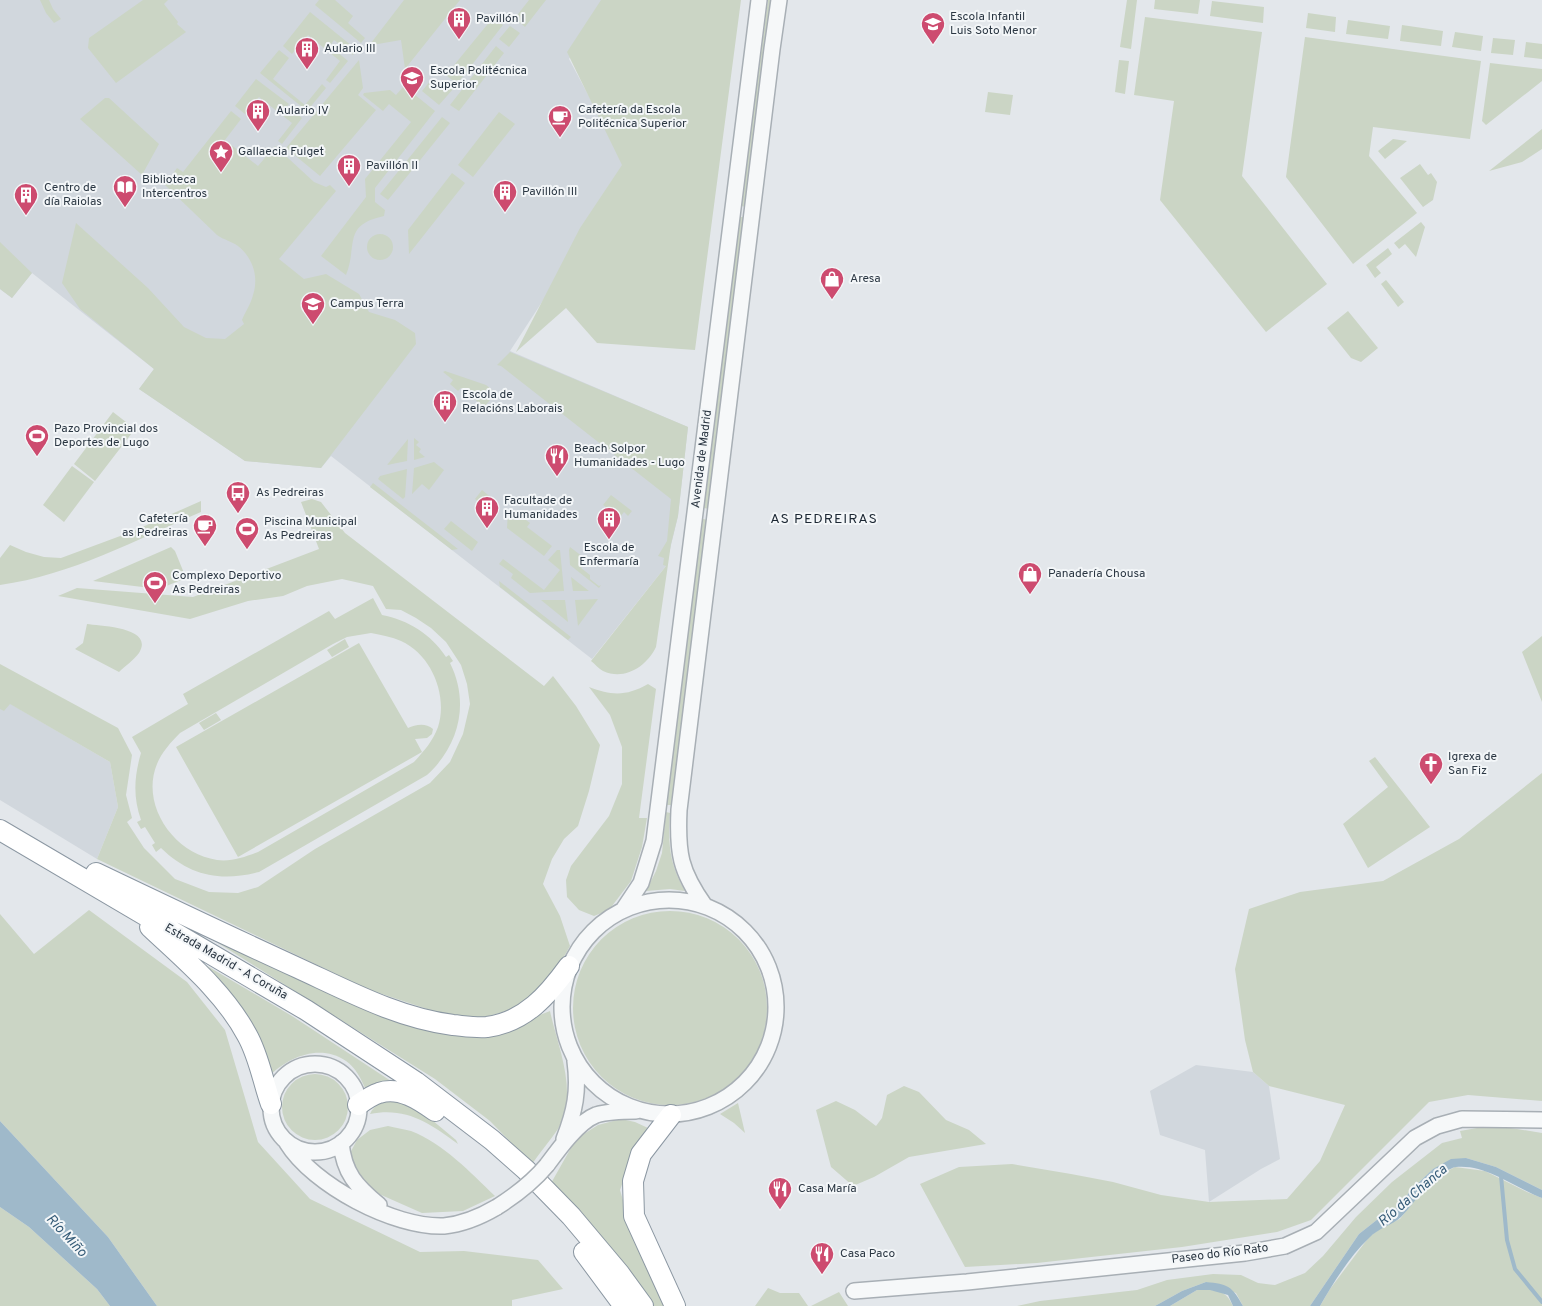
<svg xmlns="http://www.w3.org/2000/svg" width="1542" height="1306" font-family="Overpass,sans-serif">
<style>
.built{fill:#d1d7dd}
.green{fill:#cbd5c5;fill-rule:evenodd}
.water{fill:#9fb9ca}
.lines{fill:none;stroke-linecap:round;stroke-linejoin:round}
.stream{stroke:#9fb9ca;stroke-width:4}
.tertiary-casing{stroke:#a8afb5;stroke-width:18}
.trunk-casing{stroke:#8b97a2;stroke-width:22}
.tertiary{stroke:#f6f8f9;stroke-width:15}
.trunk{stroke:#fff;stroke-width:20}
.tertiary-bridge-casing{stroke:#a8afb5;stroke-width:18;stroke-linecap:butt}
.tertiary-bridge{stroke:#f6f8f9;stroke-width:15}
.labels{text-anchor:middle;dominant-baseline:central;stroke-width:4;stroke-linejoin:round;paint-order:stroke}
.poi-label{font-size:12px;fill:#2b3743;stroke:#f3f6f8;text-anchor:start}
.street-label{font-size:12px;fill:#2b3743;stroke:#f3f6f8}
.neighbourhood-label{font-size:14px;letter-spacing:1px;fill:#1d2834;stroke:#f3f6f8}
.water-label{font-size:14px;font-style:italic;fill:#355b77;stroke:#f3f6f8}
</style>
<rect width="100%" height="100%" fill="#e3e7eb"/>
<path class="built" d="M0 0H607L569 59 628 170 510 351 688 427 678 516 666 566 592 659 331 456 321 468 245 461 139 389 154 369 32 273 12 298 0 289Z
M9 703 110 762 118 807 97 859 0 800V708Z
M1196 1065 1253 1072 1269 1086 1280 1159 1261 1169 1209 1202 1205 1150 1160 1135 1150 1091Z"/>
<path class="green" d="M40 0H49L53 9 61 19 54 23 46 13Z
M143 0H168L164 4 178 22 177 24 186 32 116 83 88 48 89 38Z
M319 0H335L353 16 348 23 365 38 361 43 315 5Z
M404 0H460L405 69 401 40 372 45 371 43Z
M529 0H546L525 27 515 18Z
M601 0H741L695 350 597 343 566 308 516 352 580 228 622 165 567 52Z
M768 0H771L746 207 741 206Z
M1127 0H1137L1131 49 1120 47Z
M1155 0H1200L1198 14 1154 9Z
M1212 1 1264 7 1263 23 1210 16Z
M310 12 357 50 353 55 334 40 330 46 348 61 330 83 326 80 340 61 308 35 292 54 283 46Z
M1308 13 1336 17 1335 32 1306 28Z
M1145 17 1262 32 1242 176 1327 284 1266 332 1160 200 1174 101 1134 95Z
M491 20H496L503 25 457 84 446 75Z
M1348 20 1390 26 1388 39 1346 34Z
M1402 25 1443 31 1441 46 1400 41Z
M510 26 520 33 509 47 499 39Z
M1455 32 1483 36 1481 51 1452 47Z
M1305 37 1481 61 1470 139 1373 127 1369 156 1417 213 1353 264 1286 177Z
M1493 38 1515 40 1513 55 1491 53Z
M1526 42 1542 44V59L1524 57Z
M496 46 504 53 459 111 450 105Z
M279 50 289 58 273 79 305 105 322 84 326 88 307 111 260 73Z
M359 60 363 88 358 95 376 110 320 176 286 148Z
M1119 60 1129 61 1125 94 1115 92Z
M1490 63 1542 69V81L1486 125 1482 121Z
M256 79 289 104 287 106 302 118 282 144 278 141 292 123 259 97 245 114 235 106Z
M431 80 439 86 444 80 454 88 439 105 422 91Z
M404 86 435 111 375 188V202L385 210 384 216C342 225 358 245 346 275L321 256 366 197 365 179 411 122 389 104 383 111 363 95 364 93 390 90 396 95Z
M988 92 1013 95 1010 115 985 112Z
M105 98H109L159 144 142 175 80 119Z
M231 111 241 119 225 140 258 166 275 146 314 182 326 187 330 185 336 191 279 259 304 279 326 274 359 294 369 312 395 320 415 333 416 344 321 468 245 461 139 389 154 369 80 309 62 283 76 223 148 288 184 327 206 338 225 339 244 324 242 320C245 312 251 304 253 295 259 277 253 258 238 246 231 241 224 240 217 235L165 185 177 168 183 172Z
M499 112 515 124 473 177 458 165Z
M442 117 450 123 388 200 380 194Z
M1542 129V149L1522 162 1489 171Z
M1393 139 1407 141 1385 159 1378 151Z
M1420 164 1428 175 1431 173 1437 182 1433 200 1423 207 1400 178Z
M452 173 465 183 409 254 408 230Z
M740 217H744L709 509 704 508Z
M1421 222 1425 227 1416 257 1405 244 1399 249 1394 243Z
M367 247a13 13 0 1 1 26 0a13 13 0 1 1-26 0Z
M0 242 32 273 12 298 0 289Z
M1388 248 1392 254 1376 267 1381 273 1375 278 1366 265Z
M1386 280 1404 302 1398 307 1381 284Z
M1348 311 1378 348 1361 362 1351 358 1327 328Z
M510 352 688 427 678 516 671 544 656 647C647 666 625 681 603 671 599 669 595 664 591 661L666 566 663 565 664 558 658 556 667 541 671 499 501 366 497 365Z
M445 371 486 385 496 393 484 407 461 388 458 391 450 384 453 380 443 372Z
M113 412 135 429 95 481 74 464Z
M414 438 419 442 416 445 421 449 419 452 425 457 414 460Z
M408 439 407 461 387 465Z
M434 462 444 470 429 490 422 484 412 494 414 468Z
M72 466 94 482 64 522 43 505Z
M407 469 405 497 403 499 378 479 380 476Z
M373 483 458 549 452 550 370 487Z
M482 490 493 499 492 501 496 504 495 515 475 499Z
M611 495 632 511 628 516 624 512 620 517 603 505Z
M312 499 321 502 345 533 544 686 553 676 576 706 600 745 589 791 578 826 564 839 552 859 543 884 560 916 570 946 556 971 527 1001 506 1011 482 1018 439 1013 367 989 97 859 118 807 110 762 10 704 4 711 0 709V664L118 728 132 755 126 795 132 818 127 822 144 848 175 879 209 892 238 893 258 887 315 849 430 783 450 762 463 734 470 704 467 684 461 665 446 642 431 628 416 618 401 610 386 609 373 586 342 579 307 586 283 596 248 601 190 619 58 596 77 588 193 597 319 549 301 502Z
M201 501V512C136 540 71 575 0 585V558L10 545 26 552 44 557 61 558 131 532Z
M508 510 518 514 530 523 527 527 552 546 544 556 507 528Z
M703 519 708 520 672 805H666Z
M451 521 478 542 472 551 444 529Z
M171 547 175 551 186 578 159 589 93 581Z
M570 547 587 560 581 568 590 575V579L599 586 601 585 599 588 570 565 569 550Z
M557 550H560L564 591 530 593 511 578 513 574 499 564 503 559 544 590 560 570 548 560Z
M571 577 589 591H573Z
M499 581 571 637 568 640 500 587Z
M373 598 382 615C408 620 431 634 446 657L449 655 453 661 450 663C470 703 459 746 427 775L259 872C220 882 190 876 161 848L156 852 152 845 155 843 145 827 141 829 137 822 141 820C133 797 134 777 141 753L132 737 188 704 183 694 329 611 335 619ZM371 633C381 635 392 637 401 641 432 655 448 696 438 727 433 741 424 751 414 762L258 852C245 857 231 862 217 860 174 854 140 805 157 764 162 752 171 742 180 733L333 644 347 637Z
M598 599 578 626 575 600Z
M541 600H565L568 622Z
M87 624C100 626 155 627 139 653 134 660 125 666 119 672L75 649 83 643Z
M1542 636V702L1522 652Z
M345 639 349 647 332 657 327 650Z
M359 643 408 728C415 725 425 722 433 729L432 734 427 738 415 739 422 752 238 857 176 747Z
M648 684 656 689 639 818H647L642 847 631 881 609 910 594 916 579 910 567 897 566 880 571 866 609 816 622 784V747L610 715 589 687C612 696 627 696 648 684Z
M216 713 221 720 204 730 199 723Z
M1375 757 1430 827 1368 868 1343 824 1388 787 1369 761Z
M1542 773V1101L1468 1095 1429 1102 1311 1220 1277 1232 1182 1247 1037 1263 965 1267 920 1184 959 1167 1012 1164 1071 1174 1113 1182 1161 1195 1209 1202 1287 1199 1320 1161 1345 1105 1269 1086 1253 1072 1245 1040 1235 969 1249 909 1300 892 1383 881 1459 839Z
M666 812 670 813C668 843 669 864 685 891L670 889 646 891 656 871 662 853Z
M89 910 187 982 225 1030 258 1142 310 1199 420 1252 464 1251 538 1260 563 1289 512 1300V1306H157L108 1237 0 1121V914L34 954Z
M573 1008a97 97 0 1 1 194 0a97 97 0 1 1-194 0Z
M210 938 492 1034 550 1011C558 1048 579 1093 558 1129 550 1141 540 1152 532 1164L490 1121 435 1079Z
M202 963 292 1016 397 1085 366 1090C361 1079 356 1068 346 1061 320 1043 288 1057 268 1077Z
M282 1107a33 33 0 1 1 66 0a33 33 0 1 1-66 0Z
M904 1086 919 1092 946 1120 969 1130 986 1144 909 1157 874 1177 853 1186 831 1167 816 1110 836 1101 855 1110 876 1126 882 1118 887 1095Z
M392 1098 420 1110 456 1140 458 1144C429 1123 407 1107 370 1114 374 1105 382 1101 392 1098Z
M738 1103 745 1133 734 1123 720 1114Z
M621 1119 635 1122 648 1128 632 1157 620 1190 629 1221 665 1306H651L550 1185 576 1139 598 1125Z
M388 1126C395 1128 404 1129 411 1131 444 1144 470 1172 495 1196L463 1211 422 1213 370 1190 351 1168 350 1153 357 1140 370 1130Z
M1505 1127 1542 1133V1190L1496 1167 1466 1158 1433 1169 1410 1191 1402 1203 1393 1211 1378 1219 1359 1234 1310 1306H1243L1236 1293 1206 1282 1182 1291 1155 1306H1017L1040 1301 1137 1290 1167 1280 1213 1274 1241 1275 1258 1283 1275 1285 1305 1273 1323 1256 1356 1217 1392 1182 1442 1143 1462 1138 1460 1131 1477 1128Z
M1455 1167 1485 1171 1527 1192 1542 1198V1306H1320L1330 1289 1369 1237 1382 1227 1400 1219 1419 1194 1435 1177Z
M0 1207 29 1227 97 1289 110 1306H0Z
M768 1288 780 1293H799L808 1306H755Z
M1197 1290C1215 1290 1225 1288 1233 1306H1170Z
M839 1292 848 1306H811Z"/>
<path class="water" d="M0 1121 108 1237 157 1306H110L97 1289 29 1227 0 1207Z
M1466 1158 1496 1167 1542 1190V1198C1515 1188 1487 1164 1456 1167 1453 1167 1449 1170 1446 1171 1424 1183 1417 1201 1401 1217 1393 1225 1378 1228 1369 1238 1350 1256 1333 1283 1320 1306H1310L1359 1234 1378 1219 1393 1211 1402 1203 1410 1191 1433 1169 1451 1159Z
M1206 1282C1228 1284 1232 1286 1243 1306H1233L1228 1295 1210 1290H1197L1170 1306H1155L1182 1291Z"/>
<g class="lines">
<path class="stream" d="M1501 1176 1507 1240 1515 1269 1542 1302"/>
<g class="tertiary-casing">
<path id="tertiary" d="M562 1007a107 107 0 1 1 214 0a107 107 0 1 1-214 0Z
M705 906C680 871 677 853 679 810L772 49 779 0
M623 910 641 883 654 841 759 0
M271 1108a44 44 0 1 1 88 0a44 44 0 1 1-88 0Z
M564 1139C575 1111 579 1091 575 1061
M287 1143C313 1185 394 1228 444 1226 464 1224 480 1217 497 1207
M341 1143C344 1173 356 1186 379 1205
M547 1165C558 1150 578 1122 596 1115 609 1111 623 1111 636 1111
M854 1291 967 1282 1245 1253 1285 1246 1316 1232 1415 1138 1437 1126 1462 1119 1542 1120"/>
</g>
<g class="trunk-casing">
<path id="trunk" d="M0 830 306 1010 416 1082 492 1140 526 1170 571 1216 619 1273 643 1306
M96 873C163 905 230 937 298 968 348 991 398 1018 453 1025 464 1026 476 1028 487 1027 525 1022 548 995 569 966
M150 927C185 960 224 992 247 1035 259 1056 263 1082 271 1104
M358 1105C365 1100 372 1095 379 1093 399 1086 420 1100 435 1111
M671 1115 641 1154 633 1181 634 1216 675 1306
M584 1252 624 1306"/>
</g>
<use href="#tertiary" class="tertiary"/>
<use href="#trunk" class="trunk"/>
<g class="tertiary-bridge-casing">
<path id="tertiary-bridge" d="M497 1207C516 1195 532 1183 547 1165"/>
</g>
<use href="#tertiary-bridge" class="tertiary-bridge"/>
</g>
<defs>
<g id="building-pin" transform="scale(1.25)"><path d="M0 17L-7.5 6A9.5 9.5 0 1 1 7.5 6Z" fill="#cd4b6f" stroke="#f3f6f8"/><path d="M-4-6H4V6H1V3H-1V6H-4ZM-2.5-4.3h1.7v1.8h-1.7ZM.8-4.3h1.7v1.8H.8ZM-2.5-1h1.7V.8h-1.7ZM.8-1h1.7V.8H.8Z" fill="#fff"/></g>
<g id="school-pin" transform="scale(1.25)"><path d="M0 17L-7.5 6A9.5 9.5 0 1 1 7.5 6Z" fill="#cd4b6f" stroke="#f3f6f8"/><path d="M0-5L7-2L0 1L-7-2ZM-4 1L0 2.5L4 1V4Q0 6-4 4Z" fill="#fff"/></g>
<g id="university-pin" transform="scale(1.25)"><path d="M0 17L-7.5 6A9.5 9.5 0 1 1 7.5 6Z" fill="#cd4b6f" stroke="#f3f6f8"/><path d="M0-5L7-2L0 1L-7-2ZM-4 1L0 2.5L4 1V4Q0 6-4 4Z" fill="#fff"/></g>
<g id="cafe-pin" transform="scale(1.25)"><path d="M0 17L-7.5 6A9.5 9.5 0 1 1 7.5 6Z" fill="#cd4b6f" stroke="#f3f6f8"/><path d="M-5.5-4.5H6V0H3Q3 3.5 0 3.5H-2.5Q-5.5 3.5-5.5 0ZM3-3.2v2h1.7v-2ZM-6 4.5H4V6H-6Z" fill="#fff"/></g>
<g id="sight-pin" transform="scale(1.25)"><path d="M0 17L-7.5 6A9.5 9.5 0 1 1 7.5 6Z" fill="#cd4b6f" stroke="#f3f6f8"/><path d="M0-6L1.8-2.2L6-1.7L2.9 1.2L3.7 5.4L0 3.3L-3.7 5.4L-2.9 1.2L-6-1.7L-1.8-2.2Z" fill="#fff"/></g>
<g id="library-pin" transform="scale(1.25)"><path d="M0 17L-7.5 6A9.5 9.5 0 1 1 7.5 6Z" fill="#cd4b6f" stroke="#f3f6f8"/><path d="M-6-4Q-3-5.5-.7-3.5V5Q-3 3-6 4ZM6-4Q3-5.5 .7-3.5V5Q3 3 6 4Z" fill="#fff"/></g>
<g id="shop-pin" transform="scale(1.25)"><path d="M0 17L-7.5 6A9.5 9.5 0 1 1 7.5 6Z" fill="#cd4b6f" stroke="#f3f6f8"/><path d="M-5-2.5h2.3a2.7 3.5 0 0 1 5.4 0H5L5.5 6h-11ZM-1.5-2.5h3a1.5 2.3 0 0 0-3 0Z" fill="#fff"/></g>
<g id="stadium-pin" transform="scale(1.25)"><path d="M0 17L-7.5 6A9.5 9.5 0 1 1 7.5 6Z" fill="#cd4b6f" stroke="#f3f6f8"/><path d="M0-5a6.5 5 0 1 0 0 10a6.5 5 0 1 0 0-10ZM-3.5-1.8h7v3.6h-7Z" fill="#fff"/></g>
<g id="restaurant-pin" transform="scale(1.25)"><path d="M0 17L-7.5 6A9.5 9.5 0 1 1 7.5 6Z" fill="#cd4b6f" stroke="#f3f6f8"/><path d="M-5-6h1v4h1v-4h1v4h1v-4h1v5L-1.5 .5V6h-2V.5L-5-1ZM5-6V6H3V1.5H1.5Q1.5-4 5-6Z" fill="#fff"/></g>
<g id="bus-pin" transform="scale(1.25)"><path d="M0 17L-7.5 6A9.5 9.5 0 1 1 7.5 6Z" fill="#cd4b6f" stroke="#f3f6f8"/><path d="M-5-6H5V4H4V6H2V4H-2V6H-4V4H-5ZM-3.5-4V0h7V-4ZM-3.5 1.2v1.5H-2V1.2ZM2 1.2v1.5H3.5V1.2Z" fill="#fff"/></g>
<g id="church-pin" transform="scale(1.25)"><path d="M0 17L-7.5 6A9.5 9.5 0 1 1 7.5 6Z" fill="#cd4b6f" stroke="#f3f6f8"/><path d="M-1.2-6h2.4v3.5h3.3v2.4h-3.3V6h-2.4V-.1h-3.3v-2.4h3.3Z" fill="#fff"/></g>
</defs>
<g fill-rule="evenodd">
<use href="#building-pin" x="459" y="19"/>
<use href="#school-pin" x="933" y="24"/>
<use href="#building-pin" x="307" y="49"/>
<use href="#university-pin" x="412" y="78"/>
<use href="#building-pin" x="258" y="111"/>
<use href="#cafe-pin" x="560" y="117"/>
<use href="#sight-pin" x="221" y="152"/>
<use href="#building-pin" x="349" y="166"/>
<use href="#library-pin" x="125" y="187"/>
<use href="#building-pin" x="505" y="192"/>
<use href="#building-pin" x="26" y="195"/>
<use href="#shop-pin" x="832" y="279"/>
<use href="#university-pin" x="313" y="304"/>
<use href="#building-pin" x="445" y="402"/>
<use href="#stadium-pin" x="37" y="436"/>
<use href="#restaurant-pin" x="557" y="456"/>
<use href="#bus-pin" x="238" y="493"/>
<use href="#building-pin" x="487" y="508"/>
<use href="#building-pin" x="609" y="519"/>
<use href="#cafe-pin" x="205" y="526"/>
<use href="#stadium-pin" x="247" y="529"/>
<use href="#shop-pin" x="1030" y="574"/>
<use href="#stadium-pin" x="155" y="583"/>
<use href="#church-pin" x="1431" y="764"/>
<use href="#restaurant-pin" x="780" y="1189"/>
<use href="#restaurant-pin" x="822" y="1254"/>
</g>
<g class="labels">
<g class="poi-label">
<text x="950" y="17">Escola Infantil<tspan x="950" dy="14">Luis Soto Menor</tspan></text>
<text x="476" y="19">Pavillón I</text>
<text x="324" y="49">Aulario III</text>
<text x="430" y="71">Escola Politécnica<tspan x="430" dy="14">Superior</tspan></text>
<text x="578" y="110">Cafetería da Escola<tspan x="578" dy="14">Politécnica Superior</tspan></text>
<text x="276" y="111">Aulario IV</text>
<text x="238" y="152">Gallaecia Fulget</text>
<text x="366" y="166">Pavillón II</text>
<text x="142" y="180">Biblioteca<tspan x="142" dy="14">Intercentros</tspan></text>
<text x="44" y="188">Centro de<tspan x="44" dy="14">día Raiolas</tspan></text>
<text x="522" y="192">Pavillón III</text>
<text x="850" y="279">Aresa</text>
<text x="330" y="304">Campus Terra</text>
<text x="462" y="395">Escola de<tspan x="462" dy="14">Relacións Laborais</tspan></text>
<text x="54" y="429">Pazo Provincial dos<tspan x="54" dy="14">Deportes de Lugo</tspan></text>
<text x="574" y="449">Beach Solpor<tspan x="574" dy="14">Humanidades - Lugo</tspan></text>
<text x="256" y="493">As Pedreiras</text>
<text x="504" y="501">Facultade de<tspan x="504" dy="14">Humanidades</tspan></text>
<text x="188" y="519" text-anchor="end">Cafetería<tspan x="188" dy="14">as Pedreiras</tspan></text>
<text x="264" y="522">Piscina Municipal<tspan x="264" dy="14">As Pedreiras</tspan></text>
<text x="609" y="548" text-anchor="middle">Escola de<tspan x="609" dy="14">Enfermaría</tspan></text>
<text x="1048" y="574">Panadería Chousa</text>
<text x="172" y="576">Complexo Deportivo<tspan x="172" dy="14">As Pedreiras</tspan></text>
<text x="1448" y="757">Igrexa de<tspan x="1448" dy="14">San Fiz</tspan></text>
<text x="798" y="1189">Casa María</text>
<text x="840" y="1254">Casa Paco</text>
</g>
<g class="street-label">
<text transform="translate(702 459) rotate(-83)">Avenida de Madrid</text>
<text transform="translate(226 962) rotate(30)">Estrada Madrid - A Coruña</text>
<text transform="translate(1220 1254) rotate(-7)">Paseo do Río Rato</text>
</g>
<g class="neighbourhood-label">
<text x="824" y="519">AS PEDREIRAS</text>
</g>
<g class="water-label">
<text transform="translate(1413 1196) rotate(-41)">Río da Chanca</text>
<text transform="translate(66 1236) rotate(47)">Río Miño</text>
</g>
</g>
</svg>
